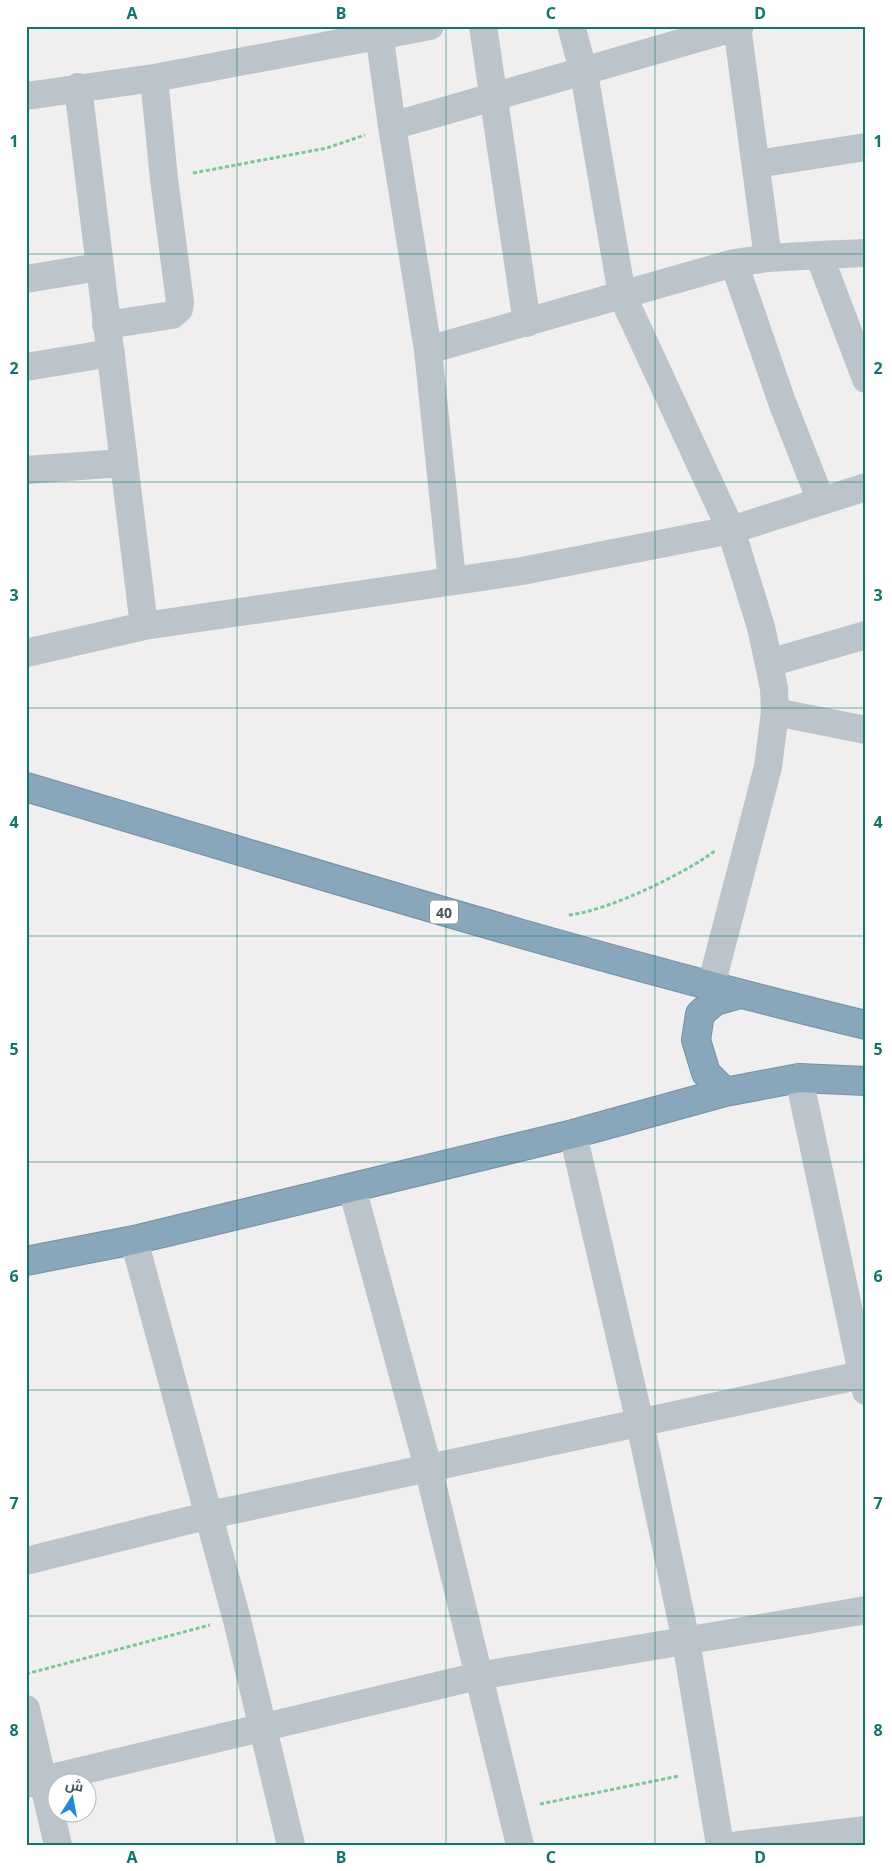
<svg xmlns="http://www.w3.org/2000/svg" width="892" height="1871" font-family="'Noto Sans',Cairo,sans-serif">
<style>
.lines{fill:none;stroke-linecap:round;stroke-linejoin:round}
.highway-casing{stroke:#7392a6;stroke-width:30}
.path{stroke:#78c896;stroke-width:3;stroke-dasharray:4 2.5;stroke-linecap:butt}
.minor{stroke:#bac4ca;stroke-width:28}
.highway{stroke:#88a7ba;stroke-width:28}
.grid{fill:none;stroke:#0f766e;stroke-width:1;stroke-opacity:0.55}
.labels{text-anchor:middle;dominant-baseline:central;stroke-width:4;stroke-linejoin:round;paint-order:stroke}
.shield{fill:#fff;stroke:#7e878c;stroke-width:1}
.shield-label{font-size:14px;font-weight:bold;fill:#47535a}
.neatline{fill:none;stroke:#0f766e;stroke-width:2}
.grid-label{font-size:16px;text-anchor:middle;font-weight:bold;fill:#0f766e}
</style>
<rect width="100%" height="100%" fill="#f0eeee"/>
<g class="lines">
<g class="highway-casing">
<path id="highway" d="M26 787C305 870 583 957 866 1025
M725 1092 706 1073 696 1040 700 1014 715 1001 740 994
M26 1261 134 1240 573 1134 725 1092 799 1078 866 1081"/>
</g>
<path class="path" d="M193 173 327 148 365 135
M569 915C607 911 685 874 716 850
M26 1674 210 1625
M540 1804 679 1776"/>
<path class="minor" d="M378 26 392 126 428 350 452 580
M483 26 527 323
M571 26 584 73 622 295 731 530 761 627 774 688 775 712 768 767 711 986
M737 26 768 258
M78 87 144 626
M26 96 154 78 430 26
M392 126 740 26
M756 164 866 147
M866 253 819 255 866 379
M734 263 782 402 821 501
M26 279 99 267
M106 325 172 315 179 309 180 302 164 179 154 78
M428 350 734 263 768 258 819 255
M26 367 111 353
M26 470 123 463
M26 653 144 626 522 571 731 530 866 487
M769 663 866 635
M775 712 866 730
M799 1078 866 1391
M573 1134 640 1423 686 1641 720 1845
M352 1188 428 1467 520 1845
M134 1240 237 1620 291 1845
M26 1561 210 1515 866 1374
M26 1709 58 1845
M26 1784 478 1676 866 1610
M739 1845 866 1830"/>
<use href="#highway" class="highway"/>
</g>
<path class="grid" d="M237 26V1845M446 26V1845M655 26V1845M26 254H866M26 482H866M26 708H866M26 936H866M26 1162H866M26 1390H866M26 1616H866"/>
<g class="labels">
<rect class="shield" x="430" y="900.5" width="28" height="23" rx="4"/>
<g class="shield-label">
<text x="444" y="912">40</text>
</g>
</g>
<rect width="892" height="1871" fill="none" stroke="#ffffff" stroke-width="55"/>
<g transform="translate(72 1798) rotate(11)"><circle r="24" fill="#ffffff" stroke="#b5babd"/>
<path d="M0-4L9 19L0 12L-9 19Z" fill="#2388d5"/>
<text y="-8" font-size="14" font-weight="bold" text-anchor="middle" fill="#47535a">ش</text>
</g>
<rect x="28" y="28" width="836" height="1816" class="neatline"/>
<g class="grid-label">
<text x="132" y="19">A</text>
<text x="341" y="19">B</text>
<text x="551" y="19">C</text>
<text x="760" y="19">D</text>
<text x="14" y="147">1</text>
<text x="878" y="147">1</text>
<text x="14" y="374">2</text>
<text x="878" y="374">2</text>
<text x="14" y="601">3</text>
<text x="878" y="601">3</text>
<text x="14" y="828">4</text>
<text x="878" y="828">4</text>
<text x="14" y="1055">5</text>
<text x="878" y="1055">5</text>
<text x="14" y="1282">6</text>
<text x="878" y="1282">6</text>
<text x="14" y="1509">7</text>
<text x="878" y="1509">7</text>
<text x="14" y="1736">8</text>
<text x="878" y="1736">8</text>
<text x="132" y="1863">A</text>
<text x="341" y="1863">B</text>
<text x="551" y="1863">C</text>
<text x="760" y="1863">D</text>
</g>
</svg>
